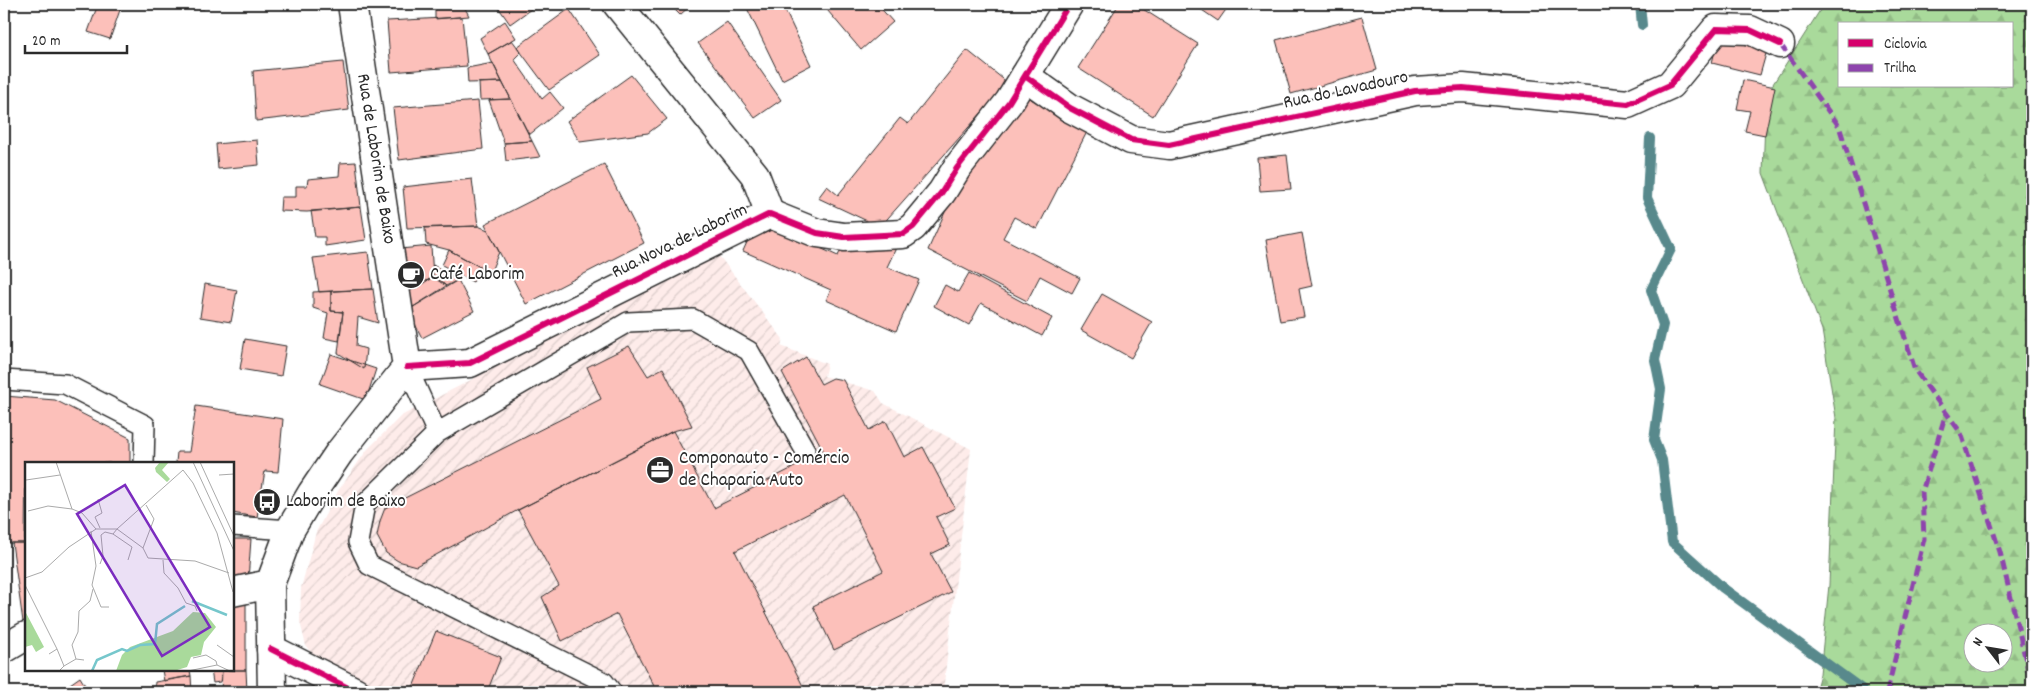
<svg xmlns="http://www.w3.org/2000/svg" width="2036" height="696" font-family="Dekko,sans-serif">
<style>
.industrial{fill:url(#industrial-furrows)}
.forest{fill:url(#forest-firs);stroke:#6a8263;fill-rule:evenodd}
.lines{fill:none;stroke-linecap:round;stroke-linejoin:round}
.stream{stroke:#58898c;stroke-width:10}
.building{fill:#fcc0ba;stroke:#2b2b2b}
.lane-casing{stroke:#2b2b2b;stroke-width:22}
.street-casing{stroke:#2b2b2b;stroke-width:31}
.secondary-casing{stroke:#2b2b2b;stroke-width:31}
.lane{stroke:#fff;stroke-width:19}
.street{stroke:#fff;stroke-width:28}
.secondary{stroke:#fff;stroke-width:28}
.quiet{stroke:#8e44ad;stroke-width:5;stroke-dasharray:10 5;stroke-linecap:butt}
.cycleway-casing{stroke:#fff;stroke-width:9}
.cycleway{stroke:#d6006c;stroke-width:6}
.labels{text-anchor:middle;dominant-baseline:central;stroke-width:4;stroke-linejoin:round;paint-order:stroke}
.street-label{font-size:19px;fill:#2b2b2b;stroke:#fff}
.poi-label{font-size:19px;fill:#2b2b2b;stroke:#fff;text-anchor:start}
.inset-river{fill:none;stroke:#76c7cc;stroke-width:2.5}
.inset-road{fill:none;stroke:#aaa;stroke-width:1}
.view{fill:#7b2cbf;fill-opacity:0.15;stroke:#7b2cbf;stroke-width:2.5}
.inset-edge{fill:none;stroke:#2b2b2b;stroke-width:2.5}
</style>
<defs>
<pattern id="industrial-furrows" width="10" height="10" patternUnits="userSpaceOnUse" patternTransform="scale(1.25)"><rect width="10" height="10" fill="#feecea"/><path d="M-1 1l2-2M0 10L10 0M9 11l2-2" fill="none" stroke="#dacbc9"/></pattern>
<pattern id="forest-firs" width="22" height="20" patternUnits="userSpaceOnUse" patternTransform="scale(1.25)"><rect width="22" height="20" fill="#a9da9b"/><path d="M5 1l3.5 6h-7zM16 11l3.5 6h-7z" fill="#92bb86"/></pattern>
</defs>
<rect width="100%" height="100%" fill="#fff"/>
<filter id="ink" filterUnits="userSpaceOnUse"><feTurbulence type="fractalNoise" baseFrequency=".02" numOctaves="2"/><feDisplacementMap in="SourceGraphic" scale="10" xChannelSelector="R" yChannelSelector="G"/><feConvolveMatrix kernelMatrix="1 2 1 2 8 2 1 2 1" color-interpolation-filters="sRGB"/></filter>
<g filter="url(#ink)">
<path class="industrial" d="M713 255 720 257 783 339 781 346 827 364 824 376 875 391 883 403 971 449 943 692H392L335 672 318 662 306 646 300 622 301 588 316 532 338 491 367 450 401 416Z"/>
<path class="forest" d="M1824 4H2032V692H1815L1820 674 1829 585 1836 418 1822 330 1763 173 1766 95ZM1840 24H2012V86H1840ZM1974 634H2004V664H1974Z"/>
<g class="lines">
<path class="stream" d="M1640 4 1642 25
M1650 138 1647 198 1671 249 1651 290 1663 325 1655 360 1661 389 1654 440 1662 460 1672 542 1723 588 1863 690 1862 692"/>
</g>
<path class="building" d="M98 4H122L110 39 88 32Z
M183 4H204V9L183 8Z
M435 4H463L469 16 435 19Z
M496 4H538L510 24Z
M669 4H692L680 15Z
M745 4H782L811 65 782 80Z
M822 4H877L893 22 861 50Z
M1119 4H1135L1198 44 1153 116 1078 68Z
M1193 4H1230L1218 21Z
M569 9 600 55 549 90 517 47Z
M462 17 467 66 391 72 387 21Z
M1362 17 1377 70 1291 94 1276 40Z
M505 21 516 38 488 54 480 38Z
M727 22 781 100 755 118 698 43Z
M1718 38 1767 50 1760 75 1712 63Z
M512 40 521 52 514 59 542 99 550 92 563 108 529 135 488 54Z
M967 50 1008 83 880 227 818 198 827 186 838 195 900 118 908 124Z
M343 62 349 110 256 121 253 71Z
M493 63 502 82 468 83 467 68Z
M631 75 667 119 648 133 580 142 567 121Z
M1743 80 1775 87 1765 135 1745 131 1750 111 1737 109Z
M502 82 511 99 480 100 479 83Z
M1024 95 1087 132 1037 229 1014 217 1003 238 1080 278 1072 293 1040 276 1027 301 928 250 963 172Z
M511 99 532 141 504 143 489 100Z
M478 101 483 149 399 160 393 108Z
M257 140 259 165 218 169 216 144Z
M532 141 540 157 506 161 504 143Z
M1287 155 1291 189 1260 191 1257 158Z
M356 162 361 207 307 212 280 211 281 197H296V186H307L308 179 339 176 340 163Z
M604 164 644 243 526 304 485 224Z
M472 179 478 226 407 228 403 187Z
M361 207 366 240 325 246V237H315L311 211Z
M757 220 838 256 851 228 896 248 887 267 919 280 896 331 826 300 831 290 743 251Z
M478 226 488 230 499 252 491 271 482 268 449 250 426 244 425 228Z
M1302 233 1312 286 1299 289 1304 317 1280 321 1266 240Z
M431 246 433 277 405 294 400 249Z
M449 250 482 268 473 282 442 265Z
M368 252 373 289 319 292 313 258Z
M433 265 458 280 446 286 433 277Z
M969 273 1052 318 1042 336 981 303 969 325 934 306 945 285 958 292Z
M435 276 446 286 410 309 405 294Z
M458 280 474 311 422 338 413 320 410 309Z
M205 284 237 290 231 322 200 317Z
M373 289 378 323 358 317 356 346 366 349 364 369 338 353 343 312 331 311V291Z
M331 291V311L343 312 339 341 324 338 328 313 313 308V292Z
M1102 294 1152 322 1131 358 1081 330Z
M245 339 286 346 281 376 240 369Z
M629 346 648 376 663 368 692 426 673 431 518 510 416 566 398 561 386 553 377 536 380 521 385 508 601 399 587 367Z
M331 354 376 369 366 400 320 384Z
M806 357 821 384 833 378 843 380 869 430 886 421 904 457 923 447 955 508 936 517 950 545 931 554 951 592 834 650 813 606 883 571 845 495 735 551 806 692H657L617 614 562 641 542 597 559 586 518 510 673 431 714 508 824 452 782 372Z
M4 396 55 400 130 438V463H26L25 543H4Z
M196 406 283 419 278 472 265 471 257 517 232 513V463H176L177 452H189Z
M232 539H251L248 580 232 583Z
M12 543H26V629H24Z
M246 592V670H232V595Z
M436 631 501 657 487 692H411Z
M162 670H190L191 676 164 681Z
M211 670H222L220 682 213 683Z
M222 670H246L247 692H221Z
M191 676 192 692H154L155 682Z
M80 677 89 692H75L70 684Z"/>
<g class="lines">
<g class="lane-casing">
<path id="lane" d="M407 367 437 433 365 504 358 542 369 565 604 682 612 692
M4 380 65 384 145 425 144 463
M437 433 628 322 693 319 749 351 805 450
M232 526 290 530"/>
</g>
<g class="street-casing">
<path id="street" d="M617 4 755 175 770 214
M1025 76 1070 108 1131 140 1169 145 1415 91 1463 88 1628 104 1670 85 1716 29 1750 30 1780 44
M271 649 356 692"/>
</g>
<g class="secondary-casing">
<path id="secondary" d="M407 367 470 363 770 214 817 233 844 237 903 234 913 227 942 192 957 168 1009 102 1069 4
M232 592 270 584
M4 649 26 636
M272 692 270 584 290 530 312 493 339 453 407 367 352 4"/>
</g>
<use href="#lane" class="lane"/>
<use href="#street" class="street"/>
<use href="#secondary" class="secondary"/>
<path class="quiet" d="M1780 44 1839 126 1915 370 1961 433 2000 552 2032 686
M1887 692 1924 539 1922 492 1946 413"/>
<g class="cycleway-casing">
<path id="cycleway" d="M1025 76 1070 108 1131 140 1169 145 1415 91 1463 88 1628 104 1670 85 1716 29 1750 30 1780 44
M407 367 470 363 770 214 817 233 844 237 903 234 913 227 942 192 957 168 1009 102 1069 4
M271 649 356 692"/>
</g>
<use href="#cycleway" class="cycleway"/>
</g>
</g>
<defs>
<g id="cafe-disc" transform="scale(1.4375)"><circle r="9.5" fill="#2b2b2b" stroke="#fff"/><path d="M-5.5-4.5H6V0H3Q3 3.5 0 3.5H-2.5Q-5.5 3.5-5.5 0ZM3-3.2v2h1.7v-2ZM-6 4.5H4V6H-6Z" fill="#fff"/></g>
<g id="office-disc" transform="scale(1.4375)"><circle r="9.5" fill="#2b2b2b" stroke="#fff"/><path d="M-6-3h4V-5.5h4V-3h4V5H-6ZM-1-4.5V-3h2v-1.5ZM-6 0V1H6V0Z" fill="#fff"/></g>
<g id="bus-disc" transform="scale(1.4375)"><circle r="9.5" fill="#2b2b2b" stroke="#fff"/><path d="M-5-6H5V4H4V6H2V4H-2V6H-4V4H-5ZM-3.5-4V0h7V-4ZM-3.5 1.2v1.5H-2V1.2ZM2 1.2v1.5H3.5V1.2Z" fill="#fff"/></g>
</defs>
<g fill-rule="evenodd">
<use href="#cafe-disc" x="411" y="275"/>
<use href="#office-disc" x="660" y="470"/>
<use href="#bus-disc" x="267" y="502"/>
</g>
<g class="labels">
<g class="street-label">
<text transform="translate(1346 91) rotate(-12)">Rua do Lavadouro</text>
<text transform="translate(375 159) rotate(81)">Rua de Laborim de Baixo</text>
<text transform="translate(680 242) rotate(-26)">Rua Nova de Laborim</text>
</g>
<g class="poi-label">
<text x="430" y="275">Café Laborim</text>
<text x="679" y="459">Componauto - Comércio<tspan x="679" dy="22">de Chaparia Auto</tspan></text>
<text x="286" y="502">Laborim de Baixo</text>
</g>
</g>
<g transform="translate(25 462)">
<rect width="209" height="209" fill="#fff"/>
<path d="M135 0H144L137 8 145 17 142 20 131 10 130 6ZM0 149 19 185 11 190 7 183 0 185Z" fill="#a9da9b"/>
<path d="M168 150 180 151 191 165 179 180 176 193 166 195 162 205 149 209H91L97 193 105 185 148 169Z" fill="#a9da9b"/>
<path d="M6 163 14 179 7 183 0 170V166Z" fill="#a9da9b"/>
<path class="inset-river" d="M167 139 202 153M67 209 72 198 97 187 102 189 115 183 130 182 132 162 160 144"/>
<path class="inset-road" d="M31 0 47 47 57 51 71 67M168 0 209 89M175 0 209 74M194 13 209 12M1 18 35 13M73 37 77 51 70 55 75 66M3 49 23 44 47 47M66 69 71 104 67 123 76 145H84M88 72 107 85 103 98M118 86 129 57 121 43M138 98 139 111 153 126 161 141 170 144 172 149M75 102 78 94 76 73 80 70 88 72 92 67 118 86 123 96 170 99 204 111M0 116 17 110 44 85 71 67H92L158 8 168 21 192 71 208 130M0 123 32 187 24 192M209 128V164M192 183 209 195M32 187 39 204 34 209M168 196 181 193 191 199 192 203M51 197 47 183 53 170 54 149 65 139 68 127M39 204 51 197 59 198M163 209 192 203 205 209"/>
<path class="view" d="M100 23 185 165 137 194 52 52Z"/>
<rect width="209" height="209" class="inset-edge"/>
</g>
<rect width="2036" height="696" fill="none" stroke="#fff" stroke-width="20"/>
<rect x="10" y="10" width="2016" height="676" fill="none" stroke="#2b2b2b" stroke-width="2" filter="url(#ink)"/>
<rect x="1838" y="22" width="175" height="65" fill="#ffffff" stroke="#aaaaaa"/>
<rect x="1848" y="39" width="25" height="8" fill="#d6006c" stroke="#aaaaaa"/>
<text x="1884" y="48" font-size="15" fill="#2b2b2b">Ciclovia</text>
<rect x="1848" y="64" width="25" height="8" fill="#8e44ad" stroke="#aaaaaa"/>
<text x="1884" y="72" font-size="15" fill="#2b2b2b">Trilha</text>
<g transform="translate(1988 648) rotate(301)"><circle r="24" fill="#ffffff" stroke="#aaaaaa"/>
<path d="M0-4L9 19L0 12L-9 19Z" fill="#2b2b2b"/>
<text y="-8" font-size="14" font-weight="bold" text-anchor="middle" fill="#2b2b2b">N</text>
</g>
<path d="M25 45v8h102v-8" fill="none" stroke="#2b2b2b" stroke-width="2.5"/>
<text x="32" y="45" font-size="15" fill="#2b2b2b" stroke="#ffffff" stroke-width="4" paint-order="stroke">20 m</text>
</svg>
